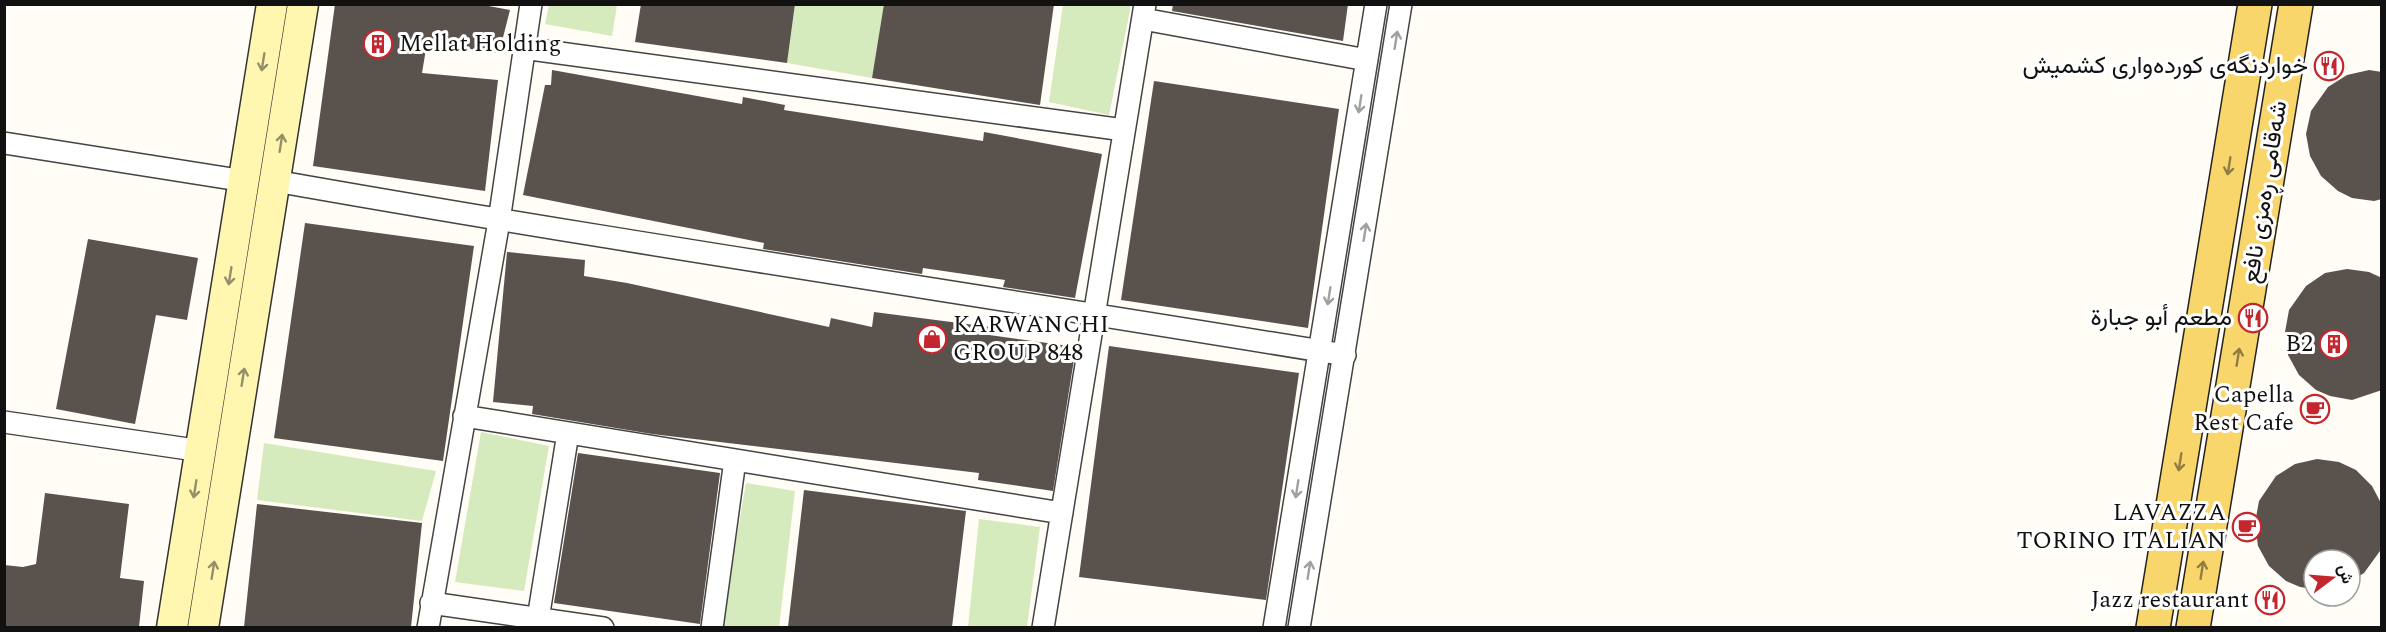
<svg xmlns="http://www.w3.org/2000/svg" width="2386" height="632" font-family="Spectral,Vazirmatn,serif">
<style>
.grass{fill:#d5ebbd}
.building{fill:#5a524d}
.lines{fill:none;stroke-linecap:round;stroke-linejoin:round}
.street-casing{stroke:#444;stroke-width:24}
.secondary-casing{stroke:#333;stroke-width:33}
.primary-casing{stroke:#222;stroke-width:36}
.street{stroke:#fff;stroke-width:21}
.secondary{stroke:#fff6b0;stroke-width:30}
.primary{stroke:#f9d66b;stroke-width:33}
.oneway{stroke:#a0a0a0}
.oneway2{stroke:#948f68}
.oneway3{stroke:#917d42}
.labels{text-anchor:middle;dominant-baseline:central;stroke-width:6;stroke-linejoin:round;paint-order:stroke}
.poi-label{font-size:24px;fill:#111;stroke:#fff;text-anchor:end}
.street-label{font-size:24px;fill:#111;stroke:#fff}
</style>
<rect width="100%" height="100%" fill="#fffdf5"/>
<path class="grass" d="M549 5H617L612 36 545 24Z
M795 5H884L872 78 787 63Z
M1063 5H1131L1109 115 1049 102Z
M481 432 549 446 524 591 455 582Z
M264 443 436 471 422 521 257 500Z
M746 483 795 491 779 627 721 626Z
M979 519 1040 527 1027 627H968Z"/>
<path class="building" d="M335 4H478L510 10 499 53 427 43 422 73 498 80 485 191 313 166Z
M641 4H795L787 63 635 42Z
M884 4H1054L1040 105 872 78Z
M1173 4H1348L1343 41 1172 11Z
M552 70 742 104 743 97 785 105 784 110 983 141 984 132 1102 154 1075 298 1003 287 1005 280 923 268 922 274 763 249 764 243 523 195 545 85H551Z
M2369 70 2382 72V199L2374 201 2352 198 2338 191 2321 176 2310 156 2306 134 2311 111 2328 87 2347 75Z
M1154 81 1339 109 1308 328 1121 300Z
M305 223 474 246 443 461 274 438Z
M88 239 198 258 187 320 156 315 135 424 56 409Z
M507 252 585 260 584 276 627 283 829 327 831 318 872 327 874 312 990 327 989 335 1076 347 1053 491 978 480 979 473 652 434 532 414 533 406 493 402Z
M2347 269 2369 272 2382 278V390L2352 400 2330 396 2316 390 2299 375 2288 355 2285 332 2289 310 2306 286 2325 273Z
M1109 346 1299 373 1266 600 1079 577Z
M578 453 720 473 700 624 554 603Z
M2317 459 2339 462 2356 470 2372 486 2382 505V543L2380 551 2364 573 2350 582V560H2314V589L2300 587 2286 581 2269 566 2258 546 2255 523 2259 501 2276 476 2295 464Z
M804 490 966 511 952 627H788Z
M45 493 129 504 120 578 144 581 139 627H4V565L23 567 36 564Z
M257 504 422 523 411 627H244Z"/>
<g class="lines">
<g class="street-casing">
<path id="street" d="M1143 19 1367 60
M523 48 1124 130
M4 143 245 181
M275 181C631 244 988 296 1345 355
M464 416 1062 513
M4 422 202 451
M431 603 603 628
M538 619 568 433
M428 628 499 221 531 4
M712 628 735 460
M1043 628 1145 4
M1274 628 1376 4
M1299 628 1401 4"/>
</g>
<g class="secondary-casing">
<path id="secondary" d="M172 628 272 4
M203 628 303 4"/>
</g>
<g class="primary-casing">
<path id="primary" d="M2153 628 2255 4
M2193 628 2296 4"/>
</g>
<use href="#street" class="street"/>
<use href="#secondary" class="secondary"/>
<use href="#primary" class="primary"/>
</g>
<defs><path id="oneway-shaft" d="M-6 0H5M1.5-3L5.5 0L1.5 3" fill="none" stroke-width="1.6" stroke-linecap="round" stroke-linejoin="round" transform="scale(1.5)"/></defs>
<g class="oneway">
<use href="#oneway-shaft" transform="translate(1396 40) rotate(-81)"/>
<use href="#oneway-shaft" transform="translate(1360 104) rotate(99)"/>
<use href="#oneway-shaft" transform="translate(1365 232) rotate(-81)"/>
<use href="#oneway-shaft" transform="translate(1329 296) rotate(99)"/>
<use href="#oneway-shaft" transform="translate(1297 489) rotate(99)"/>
<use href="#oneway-shaft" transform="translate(1309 570) rotate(-81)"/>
</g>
<g class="oneway2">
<use href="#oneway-shaft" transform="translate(263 62) rotate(99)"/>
<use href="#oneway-shaft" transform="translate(281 143) rotate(-81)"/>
<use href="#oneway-shaft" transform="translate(230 276) rotate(99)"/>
<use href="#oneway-shaft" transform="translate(243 377) rotate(-81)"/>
<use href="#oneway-shaft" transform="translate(195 489) rotate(99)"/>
<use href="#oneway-shaft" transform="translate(213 570) rotate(-81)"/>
</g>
<g class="oneway3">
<use href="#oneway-shaft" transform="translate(2229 166) rotate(99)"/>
<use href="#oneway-shaft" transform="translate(2238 357) rotate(-81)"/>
<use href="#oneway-shaft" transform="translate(2180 462) rotate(99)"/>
<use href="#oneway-shaft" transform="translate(2202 570) rotate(-81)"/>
</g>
<defs>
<g id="building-ring" transform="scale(1.5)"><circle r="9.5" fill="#fff" stroke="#c4262e" stroke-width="1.5"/><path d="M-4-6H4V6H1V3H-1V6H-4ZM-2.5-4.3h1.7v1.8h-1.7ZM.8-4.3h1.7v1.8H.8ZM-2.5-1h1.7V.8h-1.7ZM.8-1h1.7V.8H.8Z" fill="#c4262e"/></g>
<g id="restaurant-ring" transform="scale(1.5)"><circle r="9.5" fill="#fff" stroke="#c4262e" stroke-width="1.5"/><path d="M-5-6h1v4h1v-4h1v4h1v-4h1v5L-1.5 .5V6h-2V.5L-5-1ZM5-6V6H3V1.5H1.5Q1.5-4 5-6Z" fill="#c4262e"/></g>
<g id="shop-ring" transform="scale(1.5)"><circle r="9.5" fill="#fff" stroke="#c4262e" stroke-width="1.5"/><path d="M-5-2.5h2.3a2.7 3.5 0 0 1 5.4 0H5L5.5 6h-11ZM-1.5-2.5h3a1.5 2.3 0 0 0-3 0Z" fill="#c4262e"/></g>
<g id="cafe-ring" transform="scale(1.5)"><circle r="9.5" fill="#fff" stroke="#c4262e" stroke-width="1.5"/><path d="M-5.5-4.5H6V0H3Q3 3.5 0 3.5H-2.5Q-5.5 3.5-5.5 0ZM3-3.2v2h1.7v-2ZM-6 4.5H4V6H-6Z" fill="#c4262e"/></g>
</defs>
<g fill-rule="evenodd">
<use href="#building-ring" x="378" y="44"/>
<use href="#restaurant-ring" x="2329" y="66"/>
<use href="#restaurant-ring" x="2253" y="318"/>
<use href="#shop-ring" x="932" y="339"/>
<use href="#building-ring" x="2334" y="344"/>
<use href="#cafe-ring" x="2315" y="409"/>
<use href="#cafe-ring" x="2247" y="527"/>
<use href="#restaurant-ring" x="2270" y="600"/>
</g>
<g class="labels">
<g class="poi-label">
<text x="399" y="44" text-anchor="start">Mellat Holding</text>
<text x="2308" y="66">خواردنگەی کوردەواری کشمیش</text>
<text x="2232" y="318">مطعم أبو جبارة</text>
<text x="953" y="325" text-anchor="start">KARWANCHI<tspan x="953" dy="28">GROUP 848</tspan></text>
<text x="2313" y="344">B2</text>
<text x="2294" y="395">Capella<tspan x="2294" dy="28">Rest Cafe</tspan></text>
<text x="2226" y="513">LAVAZZA<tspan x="2226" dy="28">TORINO ITALIAN</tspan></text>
<text x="2249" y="600">Jazz restaurant</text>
</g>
<g class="street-label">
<text transform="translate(2265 192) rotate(-81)">شەقامی ڕەمزی نافع</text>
</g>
</g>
<rect width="2386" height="632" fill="none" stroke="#111111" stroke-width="12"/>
<g transform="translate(2332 578) rotate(74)"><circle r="28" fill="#ffffff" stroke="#a0a0a0" stroke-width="1.5"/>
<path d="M0-4.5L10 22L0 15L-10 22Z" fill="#c4262e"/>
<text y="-9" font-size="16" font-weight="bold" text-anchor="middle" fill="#111111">ش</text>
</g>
</svg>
